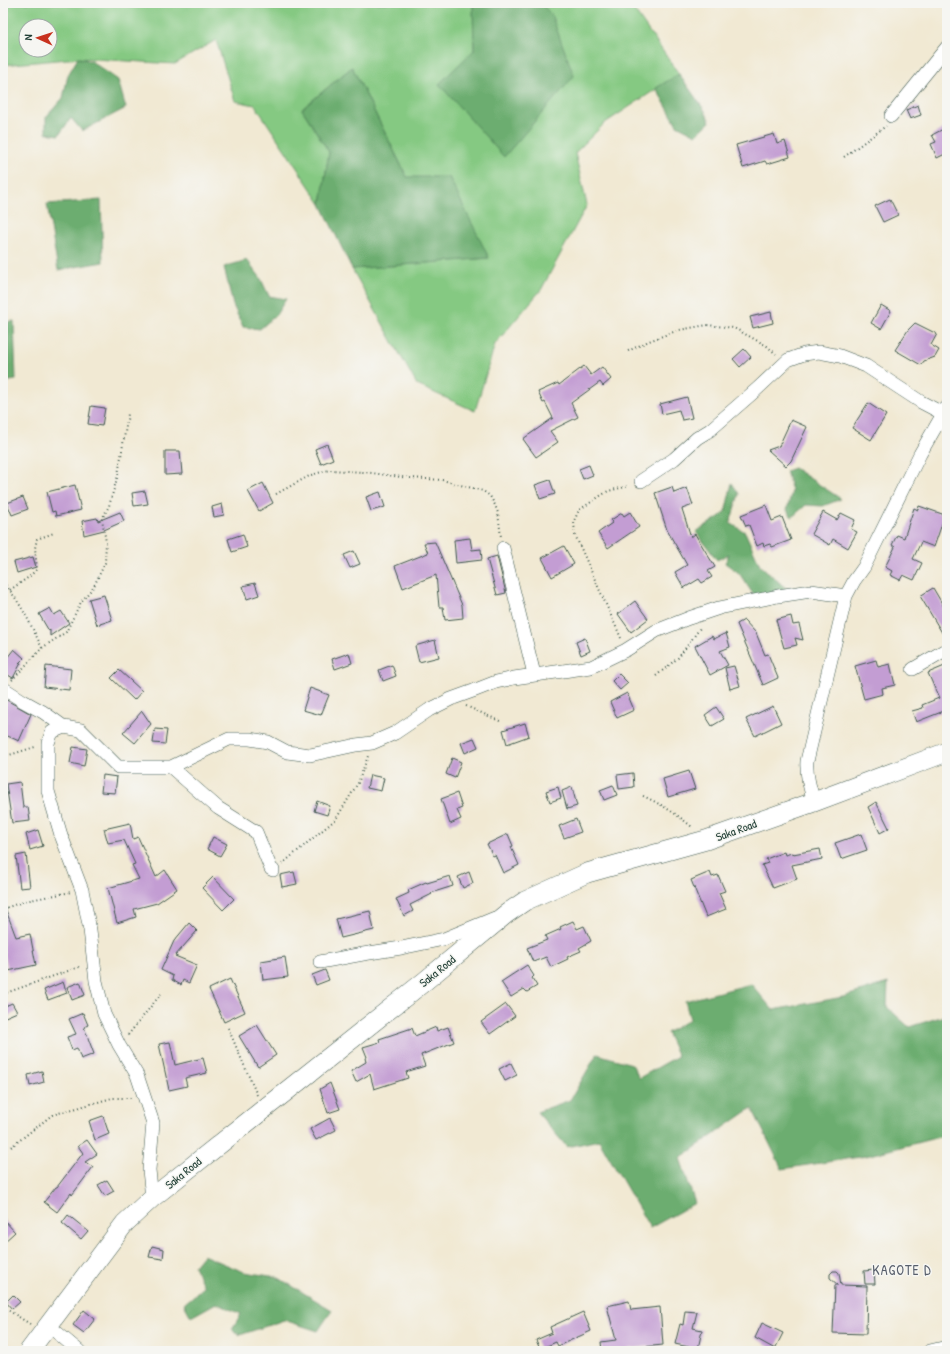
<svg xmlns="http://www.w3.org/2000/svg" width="950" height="1354" font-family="'Patrick Hand',sans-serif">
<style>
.green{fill:#85c982;stroke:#52835b;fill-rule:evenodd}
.forest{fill:#6cad70;stroke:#467552}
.building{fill:#c39dd3}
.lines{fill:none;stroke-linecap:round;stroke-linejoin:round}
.minor-casing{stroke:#3e574c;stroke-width:14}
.secondary-casing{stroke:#3e574c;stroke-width:20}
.path{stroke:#3e574c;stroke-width:2;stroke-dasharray:1 3;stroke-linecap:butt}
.minor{stroke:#fff;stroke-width:13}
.secondary{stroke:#fff;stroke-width:19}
.labels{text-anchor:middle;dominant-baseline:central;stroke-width:3;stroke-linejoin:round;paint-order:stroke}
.street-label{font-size:12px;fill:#1f3d34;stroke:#f6f6f2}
.quarter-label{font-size:14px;letter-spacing:1px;fill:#585f6c;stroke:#f6f6f2}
</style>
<rect width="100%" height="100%" fill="#f6f6f2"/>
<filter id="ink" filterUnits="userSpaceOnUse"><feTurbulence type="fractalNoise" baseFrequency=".025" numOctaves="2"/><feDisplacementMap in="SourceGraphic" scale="8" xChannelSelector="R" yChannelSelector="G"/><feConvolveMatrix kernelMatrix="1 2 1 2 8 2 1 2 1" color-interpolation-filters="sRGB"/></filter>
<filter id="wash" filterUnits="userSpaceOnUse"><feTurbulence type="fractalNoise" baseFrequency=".012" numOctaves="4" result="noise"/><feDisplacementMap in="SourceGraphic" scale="16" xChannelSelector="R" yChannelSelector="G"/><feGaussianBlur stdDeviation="0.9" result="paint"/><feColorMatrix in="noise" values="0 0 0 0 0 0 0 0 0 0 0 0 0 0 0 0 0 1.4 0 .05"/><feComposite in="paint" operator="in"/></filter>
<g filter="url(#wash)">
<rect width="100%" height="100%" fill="#f1e9d3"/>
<path class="green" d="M3 3H473L474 50 551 14 540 3H629L679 74 605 123 575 153 587 205 541 290 495 344 475 411 417 385 352 269 489 258 407 177 352 67 302 109 329 152 321 204 255 105 235 101 216 40 175 64 78 58 3 65ZM26 26H50V50H26Z"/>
<path class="forest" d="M473 3H540L551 14 574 76 504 157 439 84 474 50Z
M78 58 91 61 118 80 126 108 82 131 71 118 59 135 46 133V117L63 98 68 75Z
M352 67 407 177H449L489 258 352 269 321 204 329 152 302 109Z
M679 74 705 111 710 122 696 135 677 125 656 88Z
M101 200 103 262 58 270 47 204Z
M247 260 260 277 269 296 286 299 276 315 260 329 243 327 233 305 224 267Z
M14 321 16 380 3 382V323Z
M794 468 841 499 823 506 806 505 792 517 787 510 792 491 786 471Z
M732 483 739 494 730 523 745 532 760 565 790 592 755 597 739 573 725 563 729 554 717 560 696 532 725 513Z
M888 983 887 1007 909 1027 947 1015V1135L866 1156 782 1169 752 1108 680 1158 695 1203 650 1228 599 1140 567 1147 537 1112 570 1100 597 1054 632 1064 639 1078 678 1056 667 1033 690 1019 685 1001 751 984 773 1010 843 997Z
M203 1255 244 1272 277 1277 332 1310 318 1331 284 1320 240 1335 232 1329 241 1314 216 1303 191 1317 184 1304 204 1287 194 1266Z"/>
<g id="blocks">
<path class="building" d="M918 105 921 115 910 119 906 110Z
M947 127V153L937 158 931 144 936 142 932 135Z
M774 134 777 144 785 141 790 157 767 164 765 161 743 168 736 145Z
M890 199 898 215 883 222 875 206Z
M881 305 891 311 881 329 871 323Z
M771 312 773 323 753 328 750 317Z
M915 323 937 334 931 345 939 350 935 357 924 361 921 365 895 350 908 330Z
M744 349 751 357 740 367 733 359Z
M584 366 591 375 602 367 611 379 603 386 600 382 571 403 578 417 550 431 558 442 536 457 523 439 553 418 545 402 543 403 538 392 558 383 559 385Z
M687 397 692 418 682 420 679 410 662 414 660 404Z
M868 403 886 415 871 440 852 428Z
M91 406 105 408 102 426 88 424Z
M791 420 807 427 791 461 786 466 768 450 779 446Z
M327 444 333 459 321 464 315 449Z
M165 451H180L182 474 165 475Z
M589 465 593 475 583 479 579 469Z
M550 480 555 494 540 499 535 485Z
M263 483 273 503 259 511 248 491Z
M75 485 81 510 56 516 55 511 52 512 47 492Z
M672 487 674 493 687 488 693 505 682 509 691 537 695 534 715 567 708 571 712 577 702 583 699 579 684 588 675 572 687 565 667 530 655 493Z
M145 491 148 504 134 506 132 493Z
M380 492 385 507 371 511 366 497Z
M23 497 28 509 12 515 7 503Z
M222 504 224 515 214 517 212 507Z
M766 505 772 521 782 517 791 540 772 547 770 544 764 546 763 543 757 546 749 525 746 526 741 515Z
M919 506 945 515 934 547 921 542 913 559 922 563 914 580 903 575 900 580 890 575 892 571 885 567 895 547 892 545 897 535 904 538 914 508 918 510Z
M120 512 124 521 104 530 84 535 82 521 97 518 98 521Z
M630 512 639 527 608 548 598 533 612 523 611 520 622 513 624 516Z
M823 512 837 520 841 513 855 520 851 529 857 532 848 548 833 539 830 545 811 534Z
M243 534 247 547 232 552 228 539Z
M470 538 472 550 481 549 482 560 456 563 454 540Z
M435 542 462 605 463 618 445 620 443 607H439L436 575 403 588 395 566 428 553 424 543Z
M564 546 574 564 552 577 542 558Z
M354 551 360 564 350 568 344 555Z
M497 556 506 593 497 595 487 559Z
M33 557 36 567 17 573 14 562Z
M255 583 259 595 247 599 243 586Z
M933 588 947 612V641L920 596Z
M104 595 112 620 97 625 89 599Z
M635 601 648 619 631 632 618 614Z
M50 608 54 615 61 611 69 623 50 636V630L49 631 39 614Z
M791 616 793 625 799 624 803 640 795 638 797 645 784 648 776 620Z
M744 620 756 633 765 655 768 654 778 678 763 685 737 624Z
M726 633 730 647 720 651 728 665 710 675 695 646 712 636 714 639Z
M585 638 590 651 581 655 576 642Z
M435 640 439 657 419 662 415 646Z
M14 649 24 658 19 663H21L13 678 3 672V663Z
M349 653 352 663 335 669 332 659Z
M876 660 878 667 890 664 895 685 882 688 883 694 864 699 855 666Z
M392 665 396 676 383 681 379 670Z
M947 665V718L944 711 916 722 912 711 923 708 922 705 939 698 928 673Z
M46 666 71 669 69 690 44 687Z
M734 666 740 686 730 689 725 668Z
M119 670 142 691 134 700 111 678Z
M619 674 628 683 620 690 612 681Z
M310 688 329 695 321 715 303 710Z
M627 693 634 710 617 718 610 702Z
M3 698 31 714 19 741 3 734Z
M773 706 781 723 755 736 746 719Z
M716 707 724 719 712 726 705 715Z
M142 711 151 724 135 743 123 733Z
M525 723 529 736 507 744 503 730Z
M155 729 167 730 165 744 153 743Z
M474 738 478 747 465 753 461 743Z
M73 747 87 749 84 766 70 763Z
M452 758 461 762 455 778 446 774Z
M689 771 695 789 668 797 663 779Z
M633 773 634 787 619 789 617 775Z
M103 775 117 777 115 793 101 792Z
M370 775 384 778 381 791 367 788Z
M20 782 23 807H28L30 821 12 823 6 784Z
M613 785 617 795 604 800 600 790Z
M558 787 561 798 550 802 546 791Z
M572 787 577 806 567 809 562 791Z
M457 793 462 808 457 810 461 819 450 824 441 799Z
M317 801 330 806 327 815 314 811Z
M876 802 889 828 880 833 868 807Z
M576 819 581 832 564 838 559 826Z
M130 823 133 839 138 837 156 877 165 870 177 889 157 903 134 909 136 917 117 923 108 888 139 879 132 865 135 864 124 840 108 843 104 829Z
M38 830 43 846 30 850 26 834Z
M508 834 513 846 511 847 519 865 503 873 495 855 493 856 487 844Z
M861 834 867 850 841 859 835 843Z
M213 837 227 844 220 856 207 849Z
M820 849 822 859 792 865 797 879 773 888 762 865 768 863 766 859 784 852 785 855 792 853 793 854Z
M26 854 30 887 20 888 16 856Z
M294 872 297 884 282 887 280 875Z
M469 872 473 883 463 888 458 877Z
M710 872 712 877 718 875 725 891 719 893 726 909 706 917 691 880Z
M450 876 453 886 431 893 432 894 410 905 413 911 404 916 396 899 409 893 408 890 426 882 427 883Z
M213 877 234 899 223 910 202 888Z
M3 905H4L16 937 30 934 36 965 8 971 3 947Z
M370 911 374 930 341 938 336 919Z
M573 921 577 929 584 926 591 941 579 948 581 951 567 957 568 959 551 967 546 957 533 962 527 948 547 940 545 936 561 929 560 927Z
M189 923 197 931 175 956 197 965 189 983 183 980 181 985 172 980 173 976 161 970 174 941Z
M285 957 288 977 263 980 261 961Z
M527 965 534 976 532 978 537 986 527 992 524 989 511 997 501 982Z
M325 970 329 980 316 985 312 975Z
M230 979 245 1012 224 1022 209 989Z
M63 982 67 993 48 1000 44 990Z
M80 982 85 995 72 1000 67 987Z
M12 1003 17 1012 3 1018V1007Z
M506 1004 515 1016 490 1034 481 1022Z
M83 1013 88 1025 84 1027 94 1054 81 1059 77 1048 72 1050 67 1037 76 1034 69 1019Z
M257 1025 276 1055 258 1067 239 1036Z
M436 1027 437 1031 448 1027 454 1042 421 1055 425 1066 406 1072 408 1078 374 1089 370 1074 356 1082 351 1071 366 1062 365 1058 367 1057 363 1047 380 1042 379 1039 412 1028 415 1036Z
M170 1042 175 1065 203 1058 207 1073 185 1078 187 1086 169 1090 159 1044Z
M511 1063 517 1075 505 1081 499 1069Z
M42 1071 44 1082 30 1086 28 1075Z
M330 1083 340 1109 328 1113 320 1089Z
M103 1116 109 1134 95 1140 89 1121Z
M330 1118 336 1130 316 1140 310 1129Z
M87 1140 97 1154 85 1162 93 1167 72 1195 71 1193 57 1212 44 1202 56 1187H57L83 1153 78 1146Z
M107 1180 114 1191 105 1196 98 1185Z
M68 1215 88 1231 81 1239 62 1223Z
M3 1219 15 1232 3 1243Z
M152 1246 164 1249 163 1259 149 1257Z
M874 1270 875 1284H865L864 1271Z
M833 1271H837L839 1273 841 1285 867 1286 866 1334 833 1333 835 1285H838L830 1278V1274Z
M13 1295 20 1302 12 1309 6 1302Z
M629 1301 631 1310 660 1307 663 1345 602 1351 601 1342 616 1340 607 1306Z
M84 1310 95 1319 84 1333 73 1325Z
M685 1311 697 1312 693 1328 702 1330 698 1349 675 1344 680 1324 683 1325Z
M583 1312 591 1331 558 1346 556 1342 540 1349 536 1340 552 1333 550 1327Z
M762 1323 783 1333 775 1349 755 1338Z"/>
</g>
</g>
<g filter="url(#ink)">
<use href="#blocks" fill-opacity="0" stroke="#3e574c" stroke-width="1"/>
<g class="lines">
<g class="minor-casing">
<path id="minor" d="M891 116 947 47
M641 481 674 459 697 438 710 430 756 390 788 360 804 354 819 352 840 356 866 366 921 402 942 413
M503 548 534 674
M913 669 947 649
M3 688 23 701 43 712 64 727
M171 767 229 739H250L268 742 287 752 310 755 356 745 372 743 395 733 429 710 451 699 473 691 496 682 514 678 591 667 626 650 656 631 689 618 719 608 778 596 811 591 846 596
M814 802C810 788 806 775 807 761L846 596 854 581 864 567 920 454 947 407
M320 962 363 954 401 948 444 939 495 918
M152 1198 149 1170 153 1123 137 1075 119 1045 104 1014 96 981 90 930 82 890 61 835 48 791V743L52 732 64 727 81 730 118 767H171L218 808 256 832 271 869 273 870
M48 1325 79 1351
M930 1351 947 1347"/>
</g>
<g class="secondary-casing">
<path id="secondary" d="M29 1351 125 1223 152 1198 425 981 506 914 525 901 587 873 706 840 814 802 947 752"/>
</g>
<path class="path" d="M844 157 886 126
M628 351 649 341 679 330 707 325 734 328 767 346 776 354
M276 494 311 475 329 470 364 472 409 478 442 480 483 491 490 496 495 505 498 513 501 537
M3 582C20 601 31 625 42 648
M10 590 29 577 37 569 35 548 37 539 54 533
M621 638 575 535 574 521 579 510 608 491 629 486
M656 676 679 657 700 628
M12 680 42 648 66 632 81 602 94 586 105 563 106 542 102 519 109 506 118 475 128 414
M466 706 502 722
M3 757 35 747
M643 796C661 804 677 814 692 827
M282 864 336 819 358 783 368 756
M3 909 25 901 71 892
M3 994 82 966
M228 1028 257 1095
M128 1035 161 994
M11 1147 52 1115 112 1098H133
M3 1278V1307L30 1324"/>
<use href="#minor" class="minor"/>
<use href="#secondary" class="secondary"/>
</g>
</g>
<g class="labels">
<g class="street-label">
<text transform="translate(736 830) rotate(-20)">Saka Road</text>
<text transform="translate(437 971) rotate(-39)">Saka Road</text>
<text transform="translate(183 1173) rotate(-39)">Saka Road</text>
</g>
<g class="quarter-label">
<text x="902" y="1269">KAGOTE D</text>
</g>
</g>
<rect width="950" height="1354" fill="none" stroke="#f6f6f2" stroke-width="16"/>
<g transform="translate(38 38) rotate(273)"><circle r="19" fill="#f6f6f2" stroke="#a0aca6"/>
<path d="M0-3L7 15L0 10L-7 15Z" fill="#c8321e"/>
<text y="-6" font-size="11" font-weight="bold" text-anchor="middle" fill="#1f3d34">N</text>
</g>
</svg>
